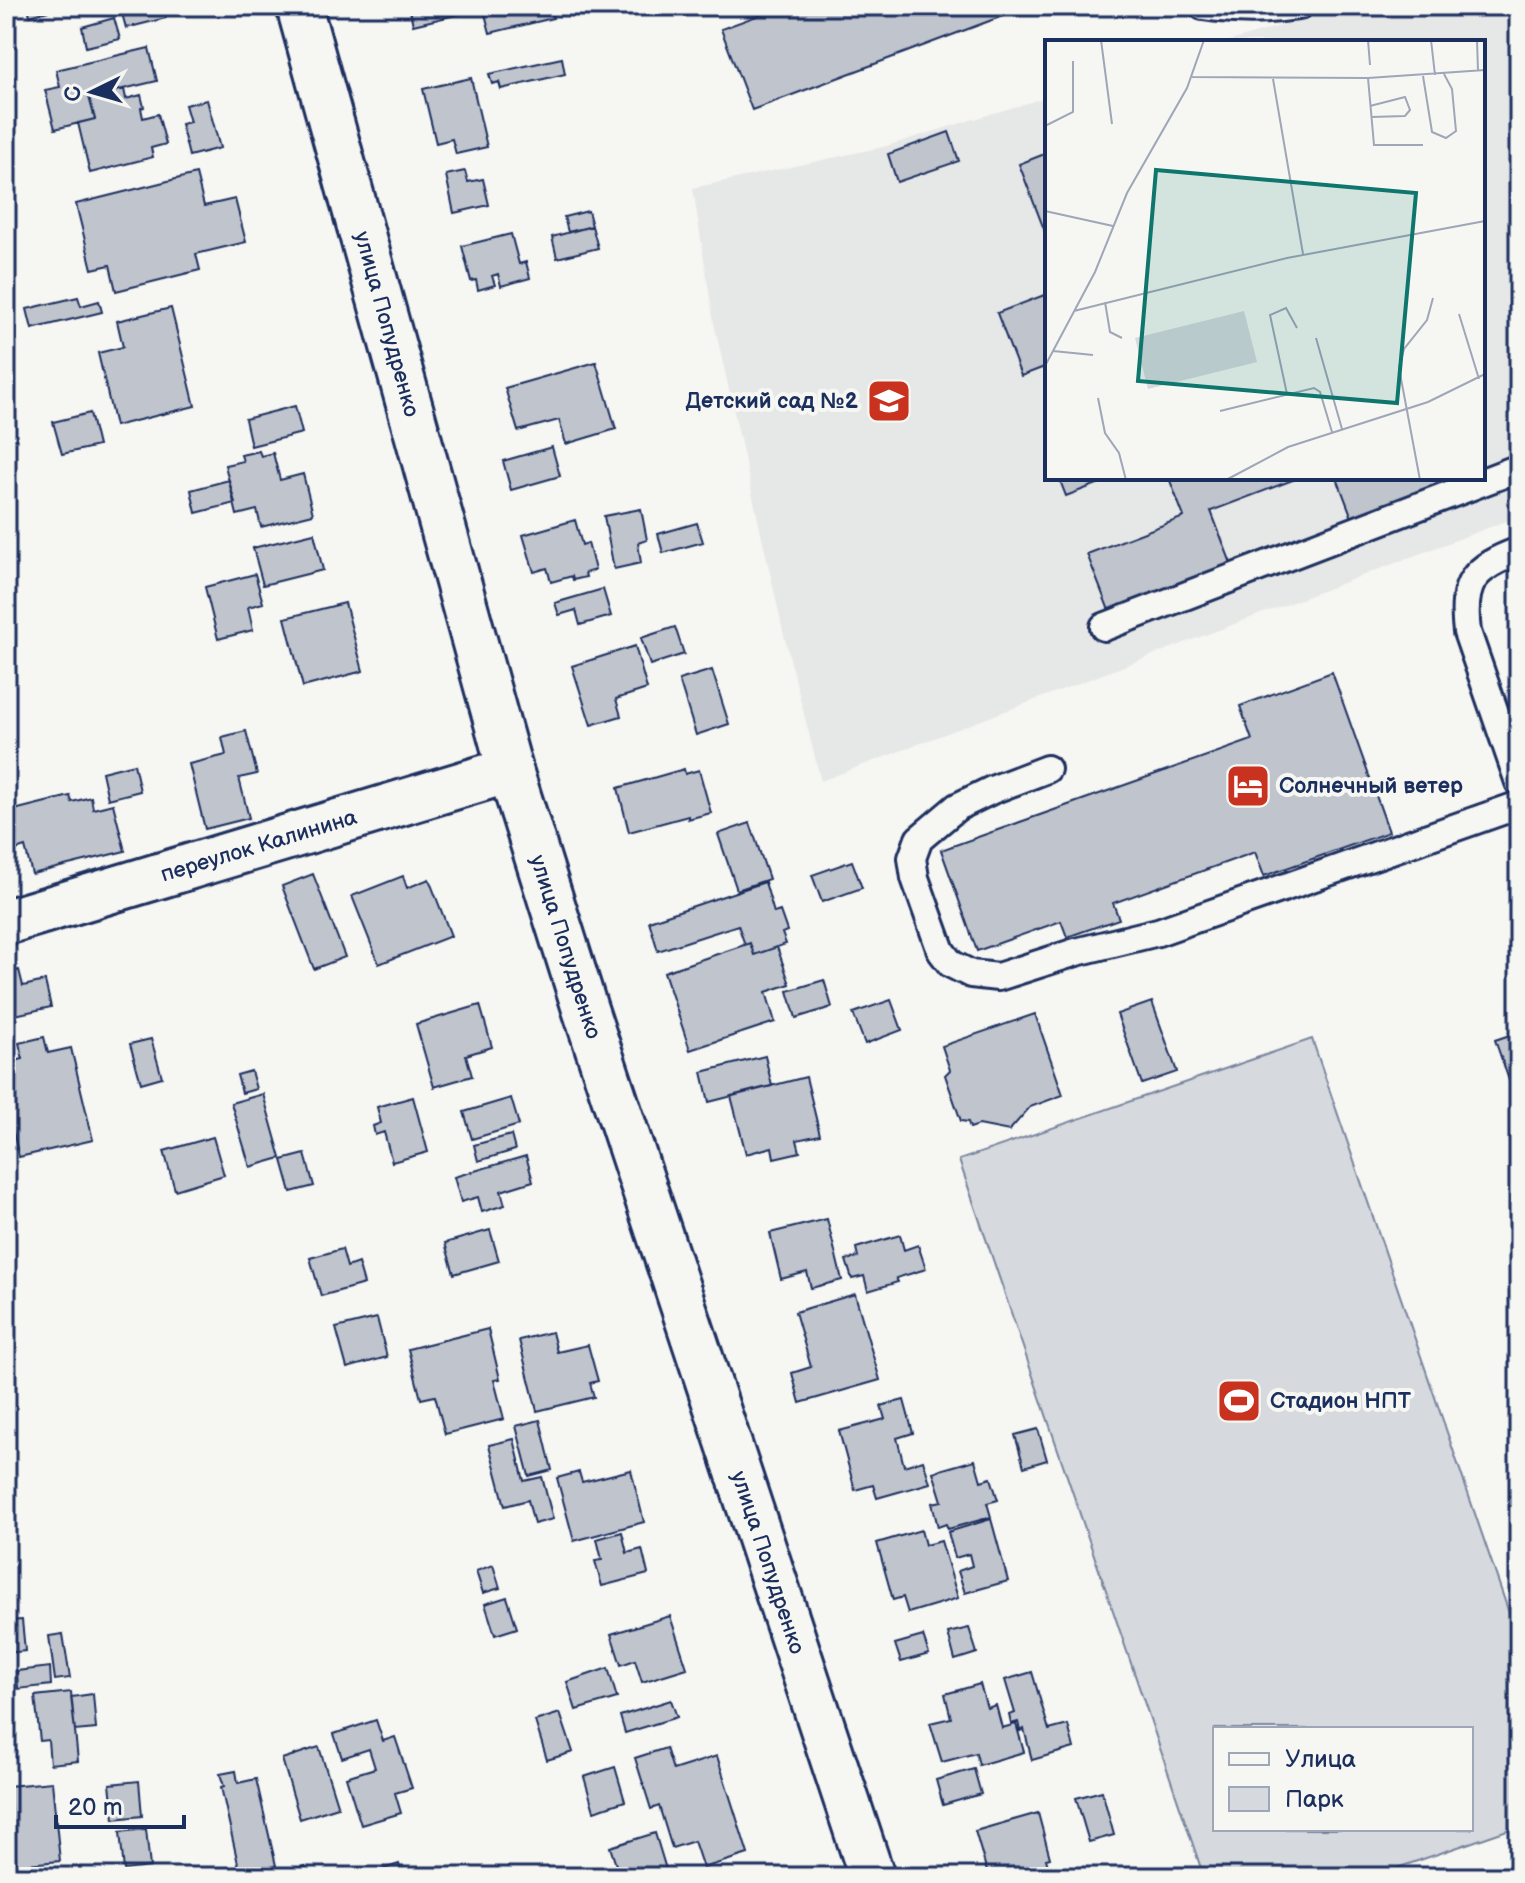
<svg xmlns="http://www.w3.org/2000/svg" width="1525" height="1883" font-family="'Balsamiq Sans',sans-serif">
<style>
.built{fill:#e6e7e7}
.green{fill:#d6d9dd;stroke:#78849e;stroke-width:2;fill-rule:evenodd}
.building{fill:#c0c4cd;stroke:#1b2f5e;stroke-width:2}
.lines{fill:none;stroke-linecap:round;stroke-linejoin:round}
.service-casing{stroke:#1b2f5e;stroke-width:32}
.minor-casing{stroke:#1b2f5e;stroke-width:50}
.service{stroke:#f6f6f2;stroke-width:26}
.minor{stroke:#f6f6f2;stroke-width:44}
.labels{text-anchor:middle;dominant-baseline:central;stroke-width:8;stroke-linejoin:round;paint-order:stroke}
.street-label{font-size:22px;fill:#1b2f5e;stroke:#f6f6f2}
.poi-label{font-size:22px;font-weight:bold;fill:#1b2f5e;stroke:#f6f6f2;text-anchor:start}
.inset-road{fill:none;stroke:#9ea6b7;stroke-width:2}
.view{fill:#0f766e;fill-opacity:0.15;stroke:#0f766e;stroke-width:4}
.inset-edge{fill:none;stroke:#1b2f5e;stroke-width:4}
</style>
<rect width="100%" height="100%" fill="#f6f6f2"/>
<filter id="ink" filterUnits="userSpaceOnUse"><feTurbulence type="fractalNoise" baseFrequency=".0125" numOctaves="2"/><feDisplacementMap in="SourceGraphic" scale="16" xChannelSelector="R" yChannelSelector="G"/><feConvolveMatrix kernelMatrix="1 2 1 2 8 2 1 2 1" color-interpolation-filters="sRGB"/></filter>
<g filter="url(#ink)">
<path class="built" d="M1346 6H1516L1519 14V516L821 781 784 635 714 323 693 188 883 147 1047 97V478H1483V42H1227Z"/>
<path class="green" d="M1312 1039 1519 1642V1826L1371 1877H1204L959 1160ZM1215 1729H1471V1829H1215Z"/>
<path class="building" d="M28 6H47L48 11 30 16Z
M120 6H165L166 18 126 28Z
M409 6H458L460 14 413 25Z
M483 6H550L553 18 490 33Z
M784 6H1015L1016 11 752 110 721 29Z
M114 18 120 39 86 47 82 27Z
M149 48 157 81 89 97 95 119 55 129 45 90 60 87 56 70Z
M562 58 565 74 501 89 499 82 492 84 489 74Z
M471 78 487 147 456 154 452 139 436 143 423 89Z
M124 89 126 99 141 95 144 107 141 108 143 118 158 114 166 144 151 148 153 157 90 173 78 123 95 119 89 97Z
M207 100 220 148 189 156 181 124 190 122 185 105Z
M949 132 959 161 897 182 888 154Z
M1047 153V237L1019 164Z
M465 171 468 182 483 179 489 205 454 213 446 175Z
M196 174 204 206 235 199 246 242 196 254 200 270 116 291 110 265 92 269 76 204Z
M588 211 592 226 568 232 564 217Z
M592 226 598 248 557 258 552 237Z
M511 234 519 264 526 262 530 278 501 286 498 274 492 276 495 285 478 290 476 280 471 281 462 246Z
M1047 294V366L1021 376 997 313Z
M78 297 81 306 99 301 102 312 32 329 27 309Z
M171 308 195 406 115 426 98 353 123 347 117 321Z
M596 362 616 429 566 444 559 420 518 431 505 388Z
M295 406 302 433 251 446 245 419Z
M90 413 98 446 62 454 53 422Z
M552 447 560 476 511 490 503 461Z
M259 451 261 456 273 453 280 480 303 474 313 514 261 527 257 510 237 515 225 465 243 461 241 455Z
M1059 478H1113L1066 496Z
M1169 478H1298L1211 511 1232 566 1110 613 1087 554 1184 517Z
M1337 478H1464L1354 523Z
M229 480 235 503 196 513 191 490Z
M641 509 647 540 638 543 641 563 614 569 604 516Z
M575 520 582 545 588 543 595 570 585 573 586 577 573 580 572 576 551 582 547 568 534 572 523 535Z
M697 523 703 542 663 553 658 534Z
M314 533 323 570 263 585 253 548Z
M255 574 263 603 248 607 253 630 218 639 205 587Z
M603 589 611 616 580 625 576 610 559 615 555 603Z
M345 603 363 671 303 687 285 618Z
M675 627 684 654 650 665 641 638Z
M635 646 647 689 616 699 621 716 591 725 572 666Z
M712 670 729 724 696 735 679 680Z
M1332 672 1389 832 1264 876 1255 852 1113 903 1119 919 1067 937 1061 921 977 951 941 850 1252 740 1240 706Z
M246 731 257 774 239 778 249 818 205 829 189 764 226 755 222 737Z
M134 764 140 791 108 799 102 772Z
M684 769 685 774 699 770 711 813 688 819V816L629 832 618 788Z
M70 796 72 802 91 797 93 809 113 804 125 851 32 874 25 847 9 852 6 840V812Z
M750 823 769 879 737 890 718 834Z
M852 861 862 888 822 902 812 875Z
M313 874 345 957 314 969 282 886Z
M403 876 407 888 429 879 451 936 379 964 352 896Z
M765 882 774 913 780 911 787 931 782 933 786 944 754 955 750 943 745 945 738 925 658 951 649 921Z
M750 943 754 955 777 947 790 984 766 992 775 1022 690 1050 664 972Z
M19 970 23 986 45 981 51 1007 6 1017V974Z
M824 980 832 1007 796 1018 788 991Z
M891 1000 902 1030 865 1044 853 1013Z
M1152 1002 1177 1072 1142 1084 1117 1014Z
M480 1005 492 1047 466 1055 472 1076 434 1087 416 1024Z
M1035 1014 1063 1095 1030 1107 1009 1131 979 1125 970 1128 968 1122 961 1121 945 1075 950 1070 942 1046Z
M1519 1032V1102L1517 1103 1495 1040Z
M44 1037 48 1053 71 1048 93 1140 19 1157 6 1102V1063L23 1059 19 1043Z
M151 1039 162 1077 141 1083 130 1044Z
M765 1056 772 1086 709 1102 702 1072Z
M251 1071 256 1089 242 1093 237 1075Z
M806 1077 820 1135 797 1140 800 1152 774 1158 772 1147 746 1154 731 1096Z
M263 1094 281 1158 250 1167 231 1103Z
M413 1097 428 1152 392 1162 384 1132 375 1135 373 1126 381 1123 377 1107Z
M511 1098 519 1125 472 1139 464 1112Z
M511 1135 515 1150 478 1161 474 1145Z
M213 1137 224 1175 175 1190 164 1151Z
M305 1154 314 1186 291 1192 282 1160Z
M526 1156 533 1181 501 1191 505 1205 482 1212 478 1197 461 1202 454 1177Z
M827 1219 842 1280 811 1288 807 1272 781 1279 770 1233Z
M490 1230 499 1261 454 1274 445 1243Z
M900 1235 904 1250 918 1245 926 1269 896 1278 898 1282 868 1291 864 1276 852 1279 846 1260 858 1257 856 1248Z
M342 1249 347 1267 358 1263 364 1284 321 1296 310 1258Z
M855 1294 880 1380 800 1403 792 1373 811 1367 795 1312Z
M377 1318 387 1357 347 1368 336 1328Z
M488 1329 500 1379 494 1380 504 1419 445 1434 435 1396 421 1399 408 1349Z
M552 1332 557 1352 588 1345 598 1381 590 1383 594 1397 537 1411 519 1340Z
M904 1400 913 1433 897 1438 904 1466 923 1460 930 1483 877 1498 873 1485 855 1490 839 1431 885 1419 881 1406Z
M540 1420 552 1470 529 1476 516 1426Z
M1038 1429 1047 1460 1024 1467 1015 1435Z
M514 1439 524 1481 542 1477 553 1519 534 1524 528 1500 505 1506 489 1445Z
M975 1460 981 1481 991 1478 998 1500 987 1503 991 1517 948 1529 946 1524 938 1527 932 1503 942 1501 933 1472Z
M631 1470 644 1522 574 1541 557 1478 579 1472 582 1482Z
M991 1519 1008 1581 965 1593 958 1571 972 1566 969 1554 955 1558 948 1532Z
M921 1530 925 1545 941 1541 958 1598 908 1613 903 1597 893 1600 877 1543Z
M622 1532 627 1553 642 1549 648 1574 602 1586 595 1561 602 1560 597 1539Z
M493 1565 500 1588 483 1593 476 1571Z
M507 1597 517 1628 495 1635 485 1604Z
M670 1616 687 1668 642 1682 635 1660 621 1665 611 1634Z
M22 1620 25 1651 7 1653 6 1621Z
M969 1628 977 1653 955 1660 948 1633Z
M63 1634 70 1678 55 1680 49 1636Z
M923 1636 929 1654 901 1662 895 1644Z
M50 1667 51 1685 18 1689 17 1671Z
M608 1668 617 1698 576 1710 567 1682Z
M1032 1672 1049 1730 1068 1725 1074 1748 1032 1760 1024 1729 1020 1731 1018 1722 1011 1724 1009 1715 1015 1713 1005 1680Z
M980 1684 987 1708 996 1705 1002 1728 1016 1724 1024 1752 979 1765 976 1753 942 1762 930 1723 951 1718 945 1694Z
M71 1692 78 1761 50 1764 48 1740 40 1741 35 1696Z
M93 1694 96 1729 75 1731 71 1697Z
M671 1700 677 1717 625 1733 620 1716Z
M560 1713 573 1752 547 1760 535 1721Z
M376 1720 383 1741 395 1737 412 1788 395 1793 401 1813 361 1825 346 1777 375 1768 369 1749 342 1758 334 1734Z
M319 1747 338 1807 300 1819 282 1759Z
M666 1748 673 1770 717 1756 748 1854 703 1868 694 1841 672 1848 659 1806 651 1809 635 1758Z
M615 1767 625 1801 594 1811 584 1777Z
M974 1769 981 1794 943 1805 936 1780Z
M236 1771 238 1783 256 1779 277 1870 241 1877 221 1787 224 1786 220 1774Z
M139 1781 142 1816 114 1819 110 1784Z
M52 1782 60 1861 16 1865 8 1786Z
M1102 1791 1114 1835 1089 1842 1076 1798Z
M1038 1813 1050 1858 1046 1859 1050 1873 1045 1874 1046 1877H1006L1004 1870 988 1875 975 1831Z
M146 1829 150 1867 124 1870 120 1832Z
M655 1833 668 1876 620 1877 610 1847Z
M399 1864 403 1877H375L374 1872Z
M305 1866 309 1877H278V1875Z"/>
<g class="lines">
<g class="service-casing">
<path id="service" d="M1203 6C1236 11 1266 11 1299 6
M1519 551C1473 568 1461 582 1467 632L1519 782
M1104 627 1519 468
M1047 769 992 790 957 807 919 839 912 858 915 878 941 951 951 964 971 974 998 977 1076 952 1158 932 1519 805"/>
</g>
<g class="minor-casing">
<g id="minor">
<path id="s1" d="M299 6 510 770 585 1009 872 1877"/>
<path id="s2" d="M6 922 510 770"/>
</g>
</g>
<use href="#service" class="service"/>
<use href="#minor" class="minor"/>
</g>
</g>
<defs>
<g id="school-square" transform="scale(2.3)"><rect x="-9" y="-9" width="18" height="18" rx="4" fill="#c8321e" stroke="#f6f6f2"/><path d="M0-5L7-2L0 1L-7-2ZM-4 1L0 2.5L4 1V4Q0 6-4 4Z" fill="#fff"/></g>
<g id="hotel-square" transform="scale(2.3)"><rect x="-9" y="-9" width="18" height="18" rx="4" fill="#c8321e" stroke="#f6f6f2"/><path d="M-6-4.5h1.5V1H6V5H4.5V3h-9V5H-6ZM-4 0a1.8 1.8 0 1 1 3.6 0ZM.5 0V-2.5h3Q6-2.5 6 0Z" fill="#fff"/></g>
<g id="stadium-square" transform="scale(2.3)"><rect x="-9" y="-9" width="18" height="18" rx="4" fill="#c8321e" stroke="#f6f6f2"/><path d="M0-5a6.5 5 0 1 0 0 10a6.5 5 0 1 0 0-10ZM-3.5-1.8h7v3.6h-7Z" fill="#fff"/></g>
</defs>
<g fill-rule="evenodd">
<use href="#school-square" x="889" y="401"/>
<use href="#hotel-square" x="1248" y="786"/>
<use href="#stadium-square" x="1239" y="1401"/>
</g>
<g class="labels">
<g class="street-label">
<text stroke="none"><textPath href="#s1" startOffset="330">улица Попудренко</textPath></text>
<text stroke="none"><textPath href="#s2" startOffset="264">переулок Калинина</textPath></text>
<text stroke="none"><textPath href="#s1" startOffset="978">улица Попудренко</textPath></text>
<text stroke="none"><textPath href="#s1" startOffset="1626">улица Попудренко</textPath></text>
</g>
<g class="poi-label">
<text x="858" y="401" text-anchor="end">Детский сад №2</text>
<text x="1279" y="786">Солнечный ветер</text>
<text x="1270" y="1401">Стадион НПТ</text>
</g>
</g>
<g transform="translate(1045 40)">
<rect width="440" height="440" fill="#f6f6f2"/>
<path d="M199 271 212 322 103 349 90 298Z" fill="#d6d9dd"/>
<path class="inset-road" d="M56 0 67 84M323 0 325 25M386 0 390 35M432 0 433 31M378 36 387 92 401 98 411 91 407 49 399 34M147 37 323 38 440 30M323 38 329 105H378M228 39 258 214M325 66 360 57 365 70 360 76 326 77M0 86 28 72V21M0 171 68 186M60 262 65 292 77 298M29 271 242 218 440 181M414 274 434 339M271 298 297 389M8 311 48 315M0 326 50 232 82 153 142 48 159 0M242 354 225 275 241 268 252 288M53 358 60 393 74 413 81 440M175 371 269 348 275 352 287 392M181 440 243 407 383 362 440 334M375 440 354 328 359 309 382 280 388 258"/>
<path class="view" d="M111 130 371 153 352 363 93 341Z"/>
<rect width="440" height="440" class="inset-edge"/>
</g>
<rect width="1525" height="1883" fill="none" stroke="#f6f6f2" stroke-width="32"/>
<rect x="16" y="16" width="1493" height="1851" fill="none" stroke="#1b2f5e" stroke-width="3" filter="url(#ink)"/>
<rect x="1213" y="1727" width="260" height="104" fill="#f6f6f2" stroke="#9ea6b7" stroke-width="2"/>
<rect x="1229" y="1753" width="40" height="12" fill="#f6f6f2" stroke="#9ea6b7" stroke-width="2"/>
<text x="1285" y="1767" font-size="24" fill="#1b2f5e">Улица</text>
<rect x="1229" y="1787" width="40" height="24" fill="#d6d9dd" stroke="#9ea6b7" stroke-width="2"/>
<text x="1285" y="1807" font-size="24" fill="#1b2f5e">Парк</text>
<g transform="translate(92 92) rotate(265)" stroke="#f6f6f2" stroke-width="6" paint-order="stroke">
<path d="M0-6L14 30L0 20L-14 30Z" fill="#1b2f5e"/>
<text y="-12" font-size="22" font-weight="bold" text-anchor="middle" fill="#1b2f5e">С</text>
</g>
<path d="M56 1815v12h128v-12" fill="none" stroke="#1b2f5e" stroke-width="4"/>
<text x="68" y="1815" font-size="24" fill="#1b2f5e" stroke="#f6f6f2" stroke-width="6" paint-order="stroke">20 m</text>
</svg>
